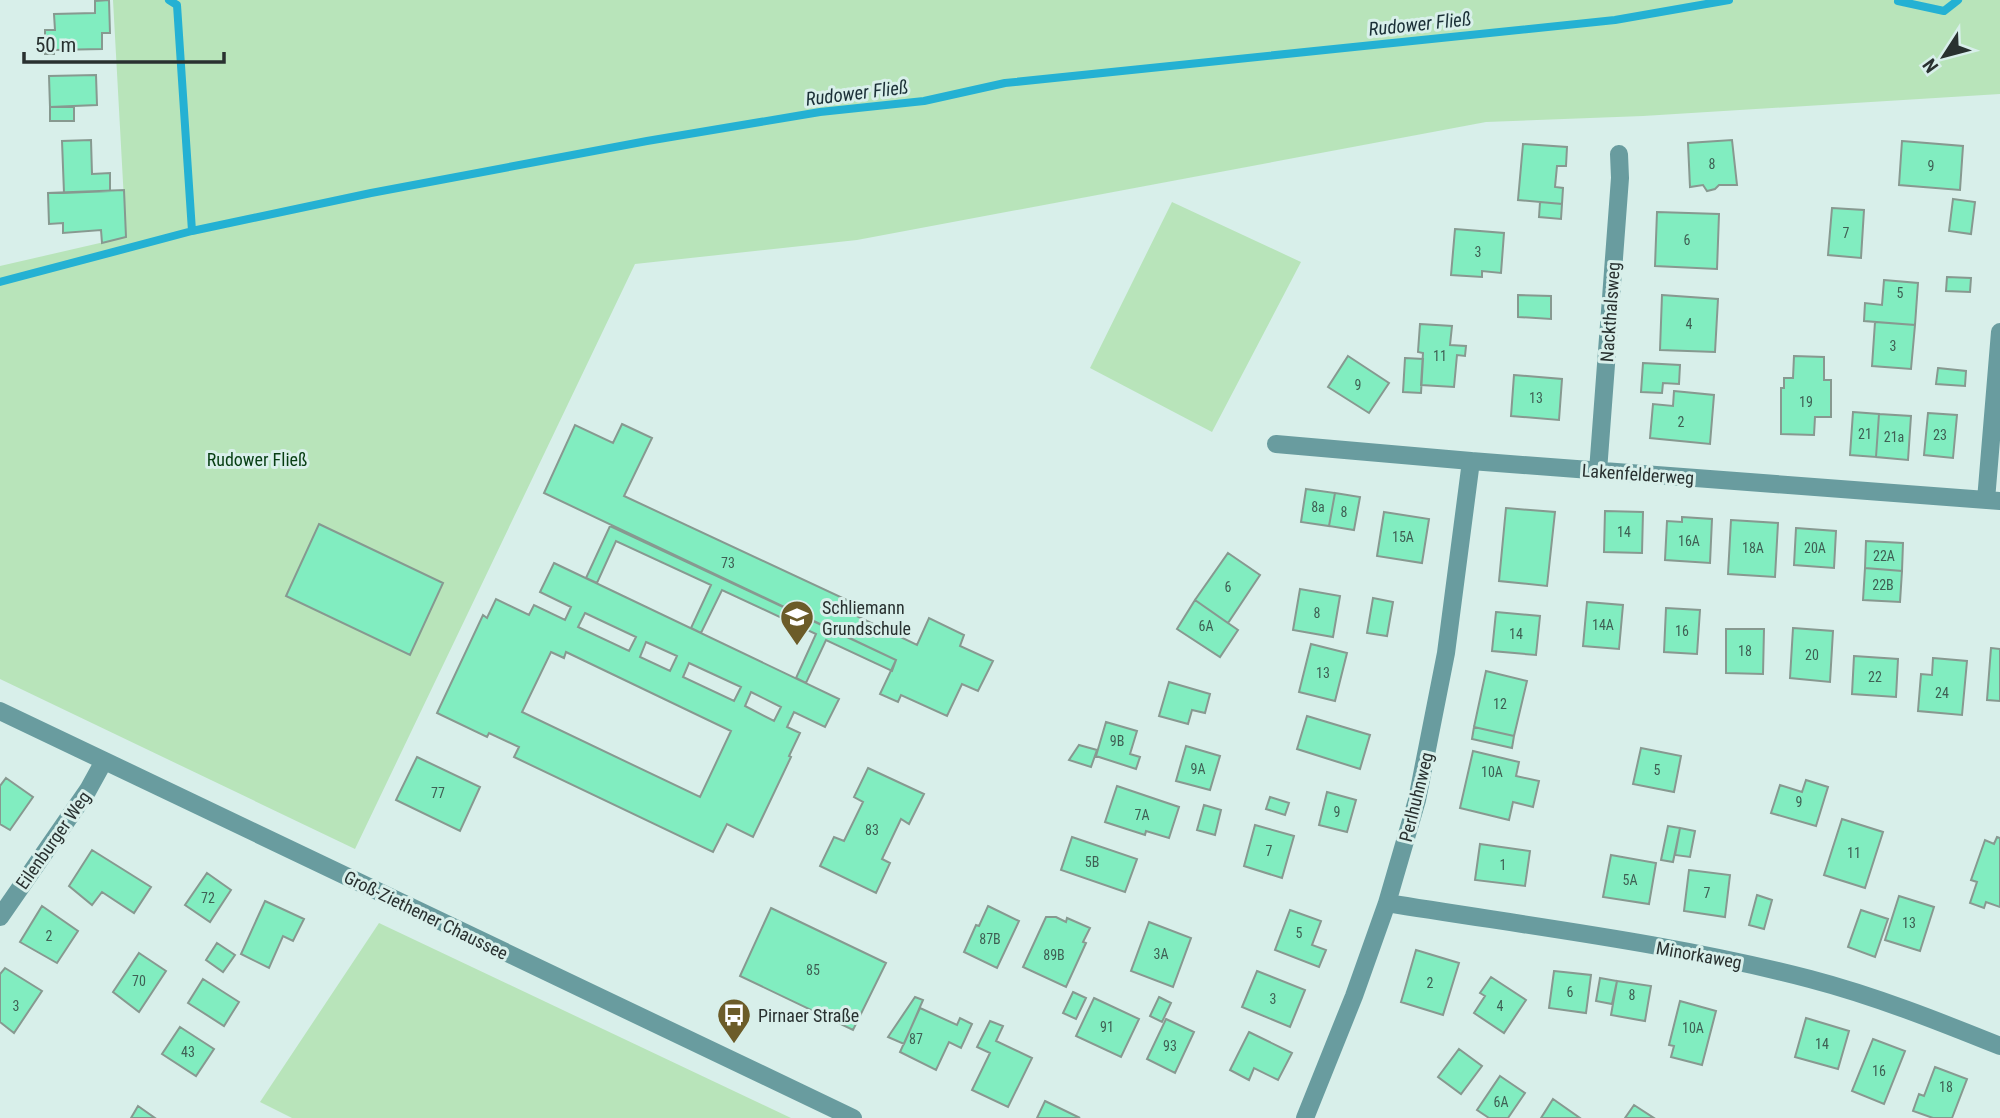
<svg xmlns="http://www.w3.org/2000/svg" width="2000" height="1118" font-family="'Roboto Condensed',sans-serif">
<style>
.green{fill:#b8e4ba}
.lines{fill:none;stroke-linecap:round;stroke-linejoin:round}
.stream{stroke:#24b1d3;stroke-width:8}
.building{fill:#81edc0;stroke:#879990;stroke-width:2;fill-rule:evenodd}
.minor{stroke:#699c9f;stroke-width:18}
.labels{text-anchor:middle;dominant-baseline:central;stroke-width:6;stroke-linejoin:round;paint-order:stroke}
.number-label{font-size:14px;fill:#3f6054}
.street-label{font-size:18px;fill:#293130;stroke:#d8efea}
.park-label{font-size:18px;fill:#073e13;stroke:#d8efea}
.poi-label{font-size:18px;fill:#293130;stroke:#d8efea;text-anchor:start}
.water-label{font-size:19px;font-style:italic;fill:#1a2f36;stroke:#d8efea}
</style>
<rect width="100%" height="100%" fill="#d8efea"/>
<path class="green" d="M113 0H2000V94L1643 116 1486 122 857 240 635 264 355 849 0 679V266L126 237Z
M1172 202 1301 262 1212 432 1090 368Z
M379 923 791 1118H292L260 1102Z"/>
<g class="lines">
<path class="stream" d="M169 0 177 5 192 231
M1898 1 1944 11 1958 0
M0 282 192 231 371 193 647 141 820 112 924 101 1005 83 1615 20 1729 0"/>
</g>
<path class="building" d="M109 0 110 33H102V49L54 50V54H45V30H55L54 14 95 13V1Z
M96 75 97 105 50 107 49 76Z
M74 106V121H50V107Z
M91 140 92 174 110 173V191L64 193 62 141Z
M1732 140 1737 185H1719L1715 189 1707 191 1703 185 1690 187 1688 143Z
M1902 141 1963 146 1960 190 1899 185Z
M1523 144 1567 147 1566 166H1557L1555 187 1563 188 1562 204 1518 200Z
M124 190 126 237 102 243 101 230 63 233V223L49 224 48 193Z
M1953 199 1975 202 1971 234 1949 231Z
M1540 202 1562 204 1561 219 1539 217Z
M1832 208 1864 210 1861 258 1828 255Z
M1657 212 1719 214 1717 269 1655 266Z
M1455 229 1504 233 1501 273 1482 271V277L1451 275Z
M1947 277 1971 278 1970 292 1946 291Z
M1884 280 1918 283 1915 325 1864 321 1865 303 1882 305Z
M1518 295 1551 296V319L1518 317Z
M1662 295 1718 299 1715 352 1660 350Z
M1875 322 1915 325 1911 369 1872 366Z
M1420 324 1452 326 1450 345 1466 346 1465 356 1457 355 1454 387 1421 385 1423 353 1418 352Z
M1348 356 1389 383 1369 413 1328 387Z
M1794 356 1824 357V380H1831V417H1815L1814 435 1781 434V388H1784V378H1793Z
M1405 358 1423 359 1421 393 1403 392Z
M1643 363 1680 365 1679 384 1663 383 1662 393 1641 392Z
M1938 368 1966 371 1965 386 1936 384Z
M1514 375 1562 379 1559 420 1511 416Z
M1674 391 1714 395 1710 444 1650 438 1653 404 1673 406Z
M1853 412 1879 414 1876 457 1850 455Z
M1928 413 1957 415 1953 458 1924 455Z
M1879 414 1911 416 1908 460 1876 457Z
M622 424 652 438 624 496 847 600 844 610 917 645 929 618 964 635 960 646 993 661 978 691 962 684 947 716 901 695 898 702 880 694 896 660 544 493 575 425 613 443Z
M1306 489 1335 493 1329 526 1301 522Z
M1335 493 1360 497 1354 530 1329 526Z
M1506 508 1555 512 1547 586 1499 581Z
M1605 511 1643 512 1642 553 1604 552Z
M1384 512 1429 519 1422 563 1377 556Z
M1682 517 1712 519 1710 563 1665 560 1667 521 1682 522Z
M1731 520 1778 523 1775 577 1728 574Z
M319 524 443 583 410 655 286 596Z
M610 526 896 660 892 671 826 640 806 683 796 678 816 634 722 590 701 633 691 628 711 585 616 541 597 583 586 578Z
M1796 528 1836 531 1834 568 1794 565Z
M1866 541 1903 543 1902 571 1865 568Z
M1228 553 1260 575 1228 623 1195 600Z
M554 563 839 699 825 727 794 712 787 727 800 733 789 756 791 757 753 837 727 824 713 852 514 757 519 747 489 733 487 737 437 713 483 615 487 618 496 599 529 615 534 605 565 620 571 607 540 592ZM585 613 636 637 629 651 578 627ZM646 642 677 656 670 671 640 657ZM551 652 564 658 566 652 731 731 700 797 522 712ZM689 663 741 687 734 701 683 677ZM751 692 781 707 774 721 745 706Z
M1865 568 1902 571 1900 602 1863 600Z
M1300 589 1340 596 1333 637 1293 630Z
M1373 598 1393 602 1387 636 1367 633Z
M1195 600 1238 630 1220 657 1177 629Z
M1587 602 1623 605 1619 649 1583 646Z
M1666 608 1700 610 1697 654 1664 652Z
M1496 612 1540 616 1536 655 1492 651Z
M1793 628 1833 631 1830 682 1790 678Z
M1726 629H1764L1763 674 1726 673Z
M1311 644 1347 653 1335 701 1299 692Z
M1991 648 2000 649V701L1987 700Z
M1854 656 1898 659 1896 697 1852 694Z
M1933 658 1967 661 1962 715 1918 711 1921 674 1932 675Z
M1486 671 1527 681 1514 736 1474 727Z
M1169 682 1210 694 1205 713 1192 710 1188 724 1159 716Z
M1307 716 1370 735 1360 769 1297 749Z
M1106 722 1137 731 1130 754 1140 757 1136 769 1096 756Z
M1474 727 1514 736 1512 748 1472 739Z
M1079 745 1097 750 1091 767 1069 760Z
M1186 746 1220 756 1210 790 1176 781Z
M1641 748 1681 756 1674 792 1633 784Z
M1473 751 1519 762 1516 776 1539 781 1533 807 1513 802 1509 820 1460 808Z
M417 757 480 787 460 831 396 800Z
M868 768 924 794 909 824 901 819 882 859 890 863 876 893 820 866 834 837 844 841 863 802 854 797Z
M6 778 33 797 10 830 0 824V786Z
M1806 780 1828 787 1816 826 1771 813 1780 785 1802 792Z
M1117 786 1179 807 1169 838 1146 831 1145 835 1105 822Z
M1327 792 1356 800 1347 832 1319 825Z
M1270 797 1289 803 1285 815 1266 809Z
M1204 805 1221 810 1215 835 1197 830Z
M1842 819 1883 832 1865 888 1824 875Z
M1255 825 1294 836 1282 878 1244 866Z
M1668 826 1680 828 1673 862 1661 860Z
M1680 828 1695 831 1690 857 1675 855Z
M1072 837 1137 859 1125 892 1061 870Z
M1997 837 2000 838V907L1986 902 1984 908 1970 903 1977 882 1971 880 1985 840 1994 844Z
M1480 844 1530 851 1525 886 1475 880Z
M92 850 151 887 134 913 102 892 92 905 69 886Z
M1611 855 1656 863 1649 904 1603 897Z
M1689 870 1730 875 1725 917 1684 911Z
M207 873 231 890 210 922 185 905Z
M1757 895 1772 900 1764 929 1749 925Z
M1899 896 1934 907 1920 951 1885 940Z
M265 901 304 919 293 941 283 936 269 968 241 954Z
M42 906 78 931 57 963 20 942Z
M988 906 1019 921 997 968 964 952 976 925 979 926Z
M771 908 886 963 853 1030 740 976Z
M1290 910 1321 921 1312 945 1326 950 1319 967 1275 950Z
M1861 910 1888 919 1875 957 1848 947Z
M1046 917H1056L1066 922 1067 918 1090 928 1083 942 1086 943 1066 987 1023 967Z
M1149 922 1191 938 1173 987 1131 971Z
M217 943 235 955 223 972 206 960Z
M1416 950 1459 963 1443 1015 1401 1002Z
M139 953 166 971 139 1012 113 992Z
M5 968 42 991 14 1033 0 1022V974Z
M1257 971 1305 990 1290 1027 1242 1007Z
M1554 971 1591 975 1586 1013 1549 1008Z
M1491 977 1526 1000 1504 1033 1474 1013 1485 996 1480 993Z
M1600 978 1617 981 1612 1004 1596 1001Z
M203 979 239 1002 224 1026 188 1003Z
M1617 981 1651 986 1645 1021 1611 1015Z
M1073 992 1086 998 1076 1019 1063 1013Z
M915 997 923 1000 904 1044 888 1037Z
M1159 997 1171 1003 1162 1022 1150 1016Z
M1094 998 1139 1019 1121 1057 1076 1036Z
M1680 1001 1716 1011 1702 1065 1671 1057 1674 1046 1669 1045Z
M920 1008 957 1025 960 1018 972 1024 961 1048 949 1042 936 1070 900 1052Z
M1806 1018 1849 1031 1838 1069 1795 1057Z
M1166 1019 1194 1032 1175 1073 1147 1059Z
M990 1021 1003 1026 996 1041 1032 1058 1008 1107 972 1090 990 1053 977 1047Z
M180 1027 214 1049 196 1076 162 1054Z
M1249 1032 1292 1053 1278 1080 1254 1068 1249 1080 1230 1070Z
M1873 1039 1905 1051 1884 1104 1852 1091Z
M1459 1049 1482 1066 1461 1094 1438 1077Z
M1935 1067 1967 1079 1952 1118H1933L1913 1111 1919 1094 1924 1096Z
M1500 1076 1525 1093 1508 1118H1489L1477 1110Z
M1553 1099 1580 1118H1541Z
M1045 1101 1080 1118H1037Z
M1634 1105 1654 1118H1625Z
M138 1106 155 1118H131Z"/>
<g class="lines">
<path class="minor" d="M1276 444 1471 461 2000 501
M1598 471 1620 178 1619 154
M1986 500 2000 332
M0 711 853 1118
M1387 903C1528 926 1672 943 1810 979 1875 996 1938 1021 2000 1046
M0 917 88 790 104 761
M1305 1118 1354 996 1387 903 1417 800 1446 653 1471 461"/>
</g>
<defs>
<g id="school-pin" transform="scale(1.75)"><path d="M0 17L-7.5 6A9.5 9.5 0 1 1 7.5 6Z" fill="#6c5c29" stroke="#d8efea"/><path d="M0-5L7-2L0 1L-7-2ZM-4 1L0 2.5L4 1V4Q0 6-4 4Z" fill="#fff"/></g>
<g id="bus-pin" transform="scale(1.75)"><path d="M0 17L-7.5 6A9.5 9.5 0 1 1 7.5 6Z" fill="#6c5c29" stroke="#d8efea"/><path d="M-5-6H5V4H4V6H2V4H-2V6H-4V4H-5ZM-3.5-4V0h7V-4ZM-3.5 1.2v1.5H-2V1.2ZM2 1.2v1.5H3.5V1.2Z" fill="#fff"/></g>
</defs>
<g fill-rule="evenodd">
<use href="#school-pin" x="797" y="617"/>
<use href="#bus-pin" x="734" y="1015"/>
</g>
<g class="labels">
<g class="number-label">
<text x="1712" y="164">8</text>
<text x="1931" y="166">9</text>
<text x="1846" y="233">7</text>
<text x="1687" y="240">6</text>
<text x="1478" y="252">3</text>
<text x="1900" y="293">5</text>
<text x="1689" y="324">4</text>
<text x="1893" y="346">3</text>
<text x="1440" y="356">11</text>
<text x="1358" y="385">9</text>
<text x="1536" y="398">13</text>
<text x="1806" y="402">19</text>
<text x="1681" y="422">2</text>
<text x="1865" y="434">21</text>
<text x="1940" y="435">23</text>
<text x="1894" y="437">21a</text>
<text x="1318" y="507">8a</text>
<text x="1344" y="512">8</text>
<text x="1624" y="532">14</text>
<text x="1403" y="537">15A</text>
<text x="1689" y="541">16A</text>
<text x="1753" y="548">18A</text>
<text x="1815" y="548">20A</text>
<text x="1884" y="556">22A</text>
<text x="728" y="563">73</text>
<text x="1883" y="585">22B</text>
<text x="1228" y="587">6</text>
<text x="1317" y="613">8</text>
<text x="1603" y="625">14A</text>
<text x="1206" y="626">6A</text>
<text x="1682" y="631">16</text>
<text x="1516" y="634">14</text>
<text x="1745" y="651">18</text>
<text x="1812" y="655">20</text>
<text x="1323" y="673">13</text>
<text x="1875" y="677">22</text>
<text x="1942" y="693">24</text>
<text x="1500" y="704">12</text>
<text x="1117" y="741">9B</text>
<text x="1198" y="769">9A</text>
<text x="1657" y="770">5</text>
<text x="1492" y="772">10A</text>
<text x="438" y="793">77</text>
<text x="1799" y="802">9</text>
<text x="1337" y="812">9</text>
<text x="1142" y="815">7A</text>
<text x="872" y="830">83</text>
<text x="1269" y="851">7</text>
<text x="1854" y="853">11</text>
<text x="1092" y="862">5B</text>
<text x="1503" y="865">1</text>
<text x="1630" y="880">5A</text>
<text x="1707" y="893">7</text>
<text x="208" y="898">72</text>
<text x="1909" y="923">13</text>
<text x="1299" y="933">5</text>
<text x="49" y="936">2</text>
<text x="990" y="939">87B</text>
<text x="1161" y="954">3A</text>
<text x="1054" y="955">89B</text>
<text x="813" y="970">85</text>
<text x="139" y="981">70</text>
<text x="1430" y="983">2</text>
<text x="1570" y="992">6</text>
<text x="1632" y="995">8</text>
<text x="1273" y="999">3</text>
<text x="16" y="1006">3</text>
<text x="1500" y="1006">4</text>
<text x="1107" y="1027">91</text>
<text x="1693" y="1028">10A</text>
<text x="916" y="1039">87</text>
<text x="1822" y="1044">14</text>
<text x="1170" y="1046">93</text>
<text x="188" y="1052">43</text>
<text x="1879" y="1071">16</text>
<text x="1946" y="1087">18</text>
<text x="1501" y="1102">6A</text>
</g>
<g class="street-label">
<text transform="translate(1610 312) rotate(-86)">Nackthalsweg</text>
<text transform="translate(1638 474) rotate(4)">Lakenfelderweg</text>
<text transform="translate(1416 797) rotate(-76)">Perlhuhnweg</text>
<text transform="translate(53 840) rotate(-55)">Eilenburger Weg</text>
<text transform="translate(426 915) rotate(26)">Groß-Ziethener Chaussee</text>
<text transform="translate(1699 955) rotate(10)">Minorkaweg</text>
</g>
<g class="park-label">
<text x="257" y="459">Rudower Fließ</text>
</g>
<g class="poi-label">
<text x="822" y="607">Schliemann<tspan x="822" dy="21">Grundschule</tspan></text>
<text x="758" y="1015">Pirnaer Straße</text>
</g>
<g class="water-label">
<text transform="translate(1420 24) rotate(-6)">Rudower Fließ</text>
<text transform="translate(857 93) rotate(-7)">Rudower Fließ</text>
</g>
</g>
<g transform="translate(1944 56) rotate(234)" stroke="#d8efea" stroke-width="5" paint-order="stroke">
<path d="M0-5L12 26L0 18L-12 26Z" fill="#293130"/>
<text y="-10" font-size="19" font-weight="bold" text-anchor="middle" fill="#293130">N</text>
</g>
<path d="M24 52v10h200v-10" fill="none" stroke="#293130" stroke-width="3.5"/>
<text x="35" y="52" font-size="21" fill="#293130" stroke="#d8efea" stroke-width="5" paint-order="stroke">50 m</text>
</svg>
